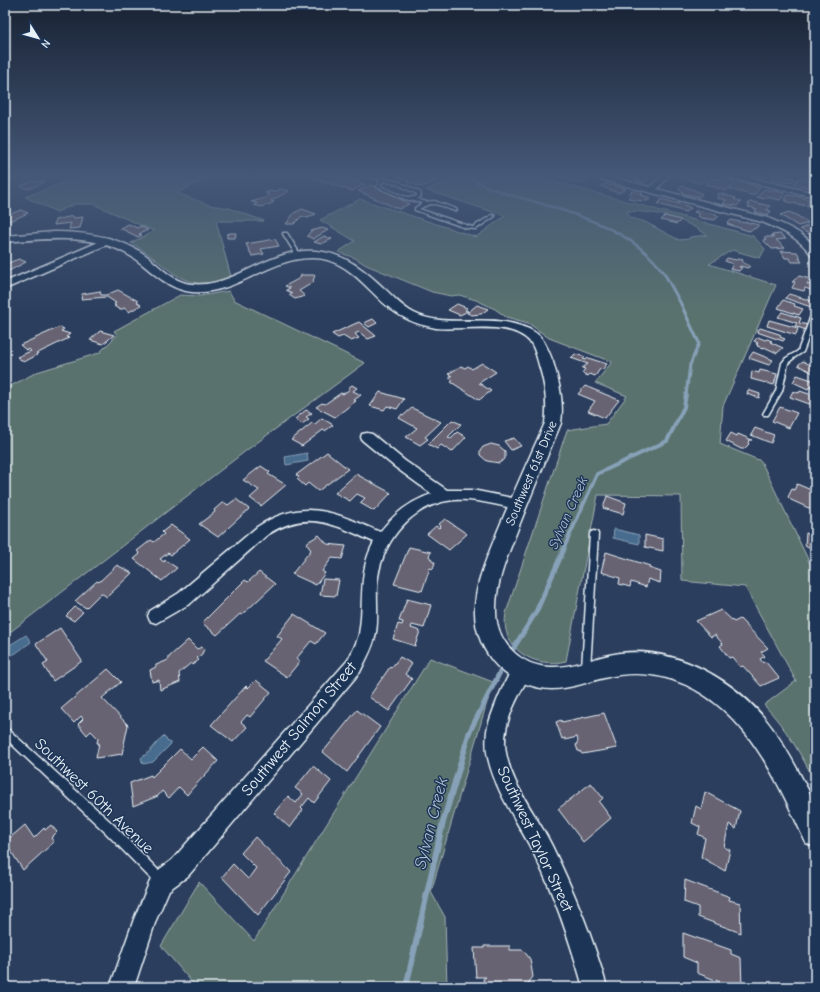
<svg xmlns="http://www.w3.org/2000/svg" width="820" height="992" font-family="'Comic Neue',sans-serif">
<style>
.green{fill:#5a726e;stroke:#a1b2b3;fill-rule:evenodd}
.water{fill:#476c8e;stroke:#87a1b8}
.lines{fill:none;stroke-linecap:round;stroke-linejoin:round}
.stream-far4{stroke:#87a1b8;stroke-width:2.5}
.stream-far3{stroke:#87a1b8;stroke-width:3}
.stream-far2{stroke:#87a1b8;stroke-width:4}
.stream-far1{stroke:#87a1b8;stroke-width:5}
.stream{stroke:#87a1b8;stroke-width:6}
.building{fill:#686473;stroke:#e8f1f8}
.service-casing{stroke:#e8f1f8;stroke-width:3}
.minor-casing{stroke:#e8f1f8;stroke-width:3}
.tertiary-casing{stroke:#e8f1f8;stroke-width:3}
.service{fill:#1d3557;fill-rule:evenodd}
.minor{fill:#1d3557;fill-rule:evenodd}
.tertiary{fill:#1d3557;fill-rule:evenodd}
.labels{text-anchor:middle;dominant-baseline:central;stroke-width:3;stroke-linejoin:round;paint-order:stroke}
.street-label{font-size:13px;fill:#e8f1f8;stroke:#1d3557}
.water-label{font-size:14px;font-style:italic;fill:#b0c2d3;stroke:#1d3557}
.near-street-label{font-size:16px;fill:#e8f1f8;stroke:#1d3557}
.near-water-label{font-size:17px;font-style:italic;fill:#b0c2d3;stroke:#1d3557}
</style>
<rect width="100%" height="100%" fill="#2c3e5d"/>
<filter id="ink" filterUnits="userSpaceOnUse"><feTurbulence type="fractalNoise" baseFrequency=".025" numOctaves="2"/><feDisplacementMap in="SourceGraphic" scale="8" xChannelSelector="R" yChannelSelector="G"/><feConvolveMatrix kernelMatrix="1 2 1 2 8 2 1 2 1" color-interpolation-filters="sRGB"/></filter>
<g filter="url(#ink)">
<path class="green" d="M85 175H215L177 193 209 205 229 208 264 221H216L231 277C182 298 169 263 131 243L154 231 93 204H75L57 212 25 197Z
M441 175H530L753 236 765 249 760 258 732 250 709 264 776 285 723 406 720 444 761 461 815 574V781C800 753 786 728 764 705L796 681 745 587 682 581 681 496 598 495 566 661C535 669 499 649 506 613L567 430 606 424 627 396 595 383 612 362 549 338 528 323 506 317 495 309 476 300 459 295 451 296 432 292 366 265 355 258 338 252 355 241 320 220 360 199 476 237 505 216 426 190 448 180ZM627 211C659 212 681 217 707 235L690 237 689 239 679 240 645 222 629 217Z
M229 291 234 300 365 363 247 450 5 636V389L37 372 99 353 117 335 114 331 180 295 200 296Z
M430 658 493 682 431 892 445 917 447 987H196L161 946 199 882 254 941Z"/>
<path class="water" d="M307 453 308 461 286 465 285 457Z
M614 529 639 535V544L613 538Z
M26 635 31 642 16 653 6 658 5 648Z
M163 736 171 744 153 762 143 764 141 758 149 752Z"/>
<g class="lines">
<path class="stream-far4" d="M467 175C485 189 508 194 529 200 576 214 634 230 663 272"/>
<path class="stream-far3" d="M663 271 680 302 699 343 690 365 686 395"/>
<path class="stream-far2" d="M563 550 597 474 667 441 684 407 686 394"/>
<path class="stream-far1" d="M513 649 536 612 564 549
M465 746 469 733 500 672"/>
<path class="stream" d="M406 987 443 822 466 745"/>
</g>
<path class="building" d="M305 175H336L365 184 352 191Z
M394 175H420L436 181 422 187 407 182 409 181Z
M562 175 585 178 587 179 582 183 557 177Z
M631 175H642L650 177 644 183 635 180 638 178 629 176Z
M682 175H700L707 177 700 183 680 177Z
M750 175H767L766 178Z
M773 175H785L784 176 795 179 793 181 786 183 770 178Z
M799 177 815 183V189L794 184Z
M710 178 724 180 725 178 735 181 726 191 705 184Z
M32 181 37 182 40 181 45 182 28 189 21 186Z
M737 182 750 184 760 188 754 195H751L730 189Z
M604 184 615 186 626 189 618 193 601 186Z
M370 185 387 192 409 204 399 209 394 207 358 191Z
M682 186 695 190 702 194 699 197 682 193 683 192 678 189Z
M281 189 289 191 271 201 274 202 268 205H266L262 207 254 205 257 203 251 202 265 198 269 194 265 193 269 191 274 192Z
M764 189 784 193 785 194 780 200 766 197 765 199 757 197Z
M632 191 643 194 641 195 651 198 647 201 633 200 628 198 631 195 629 194Z
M719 193 736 198 734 199 741 202 737 206 723 204 726 200 717 198 719 196 717 195Z
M788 195 798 196 811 200 807 206 797 204 785 201 787 200 785 199Z
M662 199 687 206 691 208 686 212 658 204Z
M749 202H753L770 206 767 210 771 211 768 215 755 212 757 210 753 209 754 208 748 207 750 205 747 204Z
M302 209 316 214 308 218 302 216 294 224H286L294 213Z
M21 210 28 213 5 223V215H7Z
M697 210 716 214 715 215 719 216 715 220 701 218 698 216 700 214 694 212Z
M789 212 796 215 809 223 798 226 780 215Z
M73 216 74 218 83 217 80 228 69 229 71 223 54 225 55 220Z
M665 216 681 220 677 224 661 220Z
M731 220 745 223 746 222 759 225 756 228 749 231 727 224Z
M129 224 137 228 140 226 148 230 139 234 142 235 138 237 120 228Z
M810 225 815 227V237L800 229Z
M322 228 328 230 313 239 307 236 311 231Z
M231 233H236L235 238H227V234Z
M780 234 786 239 776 240 785 248 772 249 763 240 766 239 764 237H774L771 235Z
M324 236 332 239 321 244 314 242Z
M275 239 279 246 261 249 264 254 252 256 246 244Z
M781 251 797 252 801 259 799 258 802 262H792L789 258H785Z
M727 258 736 260 738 259 743 260 742 262 750 266 748 268 740 266 739 267 742 268 739 271 730 269 733 264 725 261Z
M19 259 26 262 5 273V264Z
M301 275H315L313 281 314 282 299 291 305 296 295 299 289 295 292 293 286 290 290 288 285 286 300 278Z
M799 276 810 279 807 284 815 286 814 291 805 288 804 291 792 288 795 282H792Z
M118 290 138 301 137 302 141 305 129 312 124 308 120 310 114 306H116L114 304 116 303 107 297 81 299 82 294 100 291 101 295H106Z
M789 294 815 302V305L811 307 785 298Z
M783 300 795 304 794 306 803 309 799 315 778 308Z
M457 304 467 308 465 310 468 311 460 315 448 310Z
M477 305 488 309 481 314 472 315 467 313Z
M782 312 801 318 799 323 808 325 806 330 795 326 797 323 778 317Z
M373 319 377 323 369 327 364 323Z
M769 320 798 328 796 335 767 326Z
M359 322 376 336 368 339 359 332 355 334 359 338 351 341 343 336 338 338 332 334Z
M60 327 64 329 61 331 70 334 66 337 69 338 36 354 37 355 24 362 17 357 31 351 29 349 26 350 20 345Z
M760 328 779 334 781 335 780 337 785 339 783 341 757 332Z
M100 331 114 335 103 344 90 340Z
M758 337 765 340 767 339 772 341 770 342 783 348 777 353 764 347 763 348 757 346 758 345 756 344 758 343 754 341Z
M753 352 773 360 769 365 749 358Z
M575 354 585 357 583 359 586 360 588 358 607 364 602 370 600 369 596 375 595 376 590 374 588 376 582 373 585 369 582 368 588 364 571 358Z
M803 361 810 365 812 363 815 364V374L798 365Z
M482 363 496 372 479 383 491 391 479 400 451 382 453 380 449 378 452 376 448 374 461 366 465 368 468 366 472 369Z
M760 370 777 374 774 385 751 379 752 371 759 373Z
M797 375 815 381V389L809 387 808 389 793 382Z
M352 385 357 388 353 391 361 395 354 400 356 401 335 417 316 407 322 403 325 404 341 393 343 394 350 389 348 388Z
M585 386 619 400 605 418 588 411 595 401 578 394Z
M748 390 760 394 759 398 747 394Z
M793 391 799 393 800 391 815 396V406L790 397Z
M380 392 404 399 397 409 387 406 384 410 370 406Z
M780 407 797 413 789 428 772 421Z
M412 408 441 422 425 437 428 439 420 445 406 437 417 428 399 418 402 414 404 415Z
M306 410 312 413 306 417 309 419 302 424 295 419Z
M322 418 333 425 325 431 323 430 302 446 291 440 312 423 315 424Z
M452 420 461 424 448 437 451 438 457 432 466 437 452 452 441 445 437 449 428 444Z
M755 428 774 435 771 443 751 435Z
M731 433 737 436 738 434 752 440H749L748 443 749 444 744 449H741L726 441Z
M514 438 521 446 511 450 504 441Z
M491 444 499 446 505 451V459L499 463 487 461 480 455V451L483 447Z
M327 452 348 469 318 491 308 483 305 486 297 479 299 477 296 475Z
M261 466 270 472 268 474 286 485 261 506 250 498 259 490 243 480Z
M356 474 391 493 374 511 360 503 365 498 357 494 350 501 335 493Z
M797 484 811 490 812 488 815 489V504L813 510 791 500 788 497 792 489 794 490Z
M607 496 626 503 623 514 603 508Z
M236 499 249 509 218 537 199 524 215 512 214 510 222 503H225L228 505Z
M445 519 467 534 449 550 427 534 436 526 439 528 441 526 439 524Z
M171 525 190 539 171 555 168 553 160 559 164 562 165 560 177 568 162 581 134 559 140 554 137 551 151 540 154 542 164 534 162 532Z
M815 531V550L805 545 806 533 815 536Z
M319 535 327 544 346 546 342 559 332 558 322 571 325 573 316 585 292 574 311 550 306 543Z
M645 535 663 539V551L645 547Z
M409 547 431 552 429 556 433 562H435L433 569 430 568 422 591 394 584Z
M606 552 650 566 649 568 661 572 660 583 648 579 646 587 631 582 630 587 619 584 620 578 601 572Z
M117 565 132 573 107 597 101 593 86 608 75 601 97 581 99 582Z
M259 572 275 584 242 615 240 614 217 635 202 623 245 580 248 582Z
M323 579 339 580 336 596 320 595Z
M407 599 431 605 424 628 412 625 411 628 420 631 415 646 393 639 398 624 402 625 403 622 399 621Z
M75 607 83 612 74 621 66 616Z
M721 610 734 622 740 619 768 648 761 652 765 656 760 659 763 663 765 661 779 678 761 686 743 666 740 667 732 657 729 658 720 646 723 644 715 635 711 637 696 621Z
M294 614 325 633 316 644 311 641 296 659 300 661 287 677 263 661 282 639 277 636Z
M60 628 82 661 53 681 43 665 48 662 36 644Z
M188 640 197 649 202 647 204 649 202 654 197 658 199 660 192 665 191 663 179 673 180 682 160 690 159 680 152 682 150 670 156 667V665L166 661 169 659V657Z
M400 657 412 664 405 674 412 679 389 711 369 697 390 667 391 668Z
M108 669 121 682 102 698 128 725 122 754 96 758 99 743H97L98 738 91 731 87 735 78 724 83 719 81 716 74 723 61 709Z
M256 680 271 692 250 717 247 715 241 722 247 727 233 742 211 725 246 686 248 688Z
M357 710 380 727 347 772 323 752Z
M604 713 617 748 582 754 580 751H578L576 745 578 741 577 737 565 740V738L562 739 556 722 561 720 562 722Z
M203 747 218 761 191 790 187 795 179 787 169 798 162 791 158 796 133 806 130 783 151 775 152 777 180 749 191 759Z
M313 766 331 781 314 803 309 798 301 808 303 810 290 828 274 813 288 796 296 803 303 794 295 788Z
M591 783 603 798 599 802 611 818 583 842 558 809Z
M705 792 740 811 736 829 729 824 724 847 730 850 725 871 701 857 705 838 698 834 700 827 692 823 696 806 701 809Z
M25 825 34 838 44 828 45 830 51 825 57 832 51 838 54 842 23 870 5 842Z
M255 837 291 872 258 915 222 877 233 864 248 879 256 868 241 853Z
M685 880 730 897 729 900 740 903 741 933 698 917V907L684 902Z
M683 933 731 950V954L741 958 742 987H734L697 973V963L683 957Z
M484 946H510V950H523L530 959 533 977 529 982 530 987H485L483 979 486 977H476L474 948H484Z"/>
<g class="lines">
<g class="service-casing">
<path id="service" d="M22 175H27L30 176 28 177Z
M361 175H366L399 182 420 192 421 196 417 199 426 202 434 201 456 209 457 210 455 211C439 206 435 199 419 209L469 226 473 227 492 215 495 216 476 229 466 228 415 210V208L423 203 405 199 377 187 380 180ZM383 181 397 184 417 194V196C408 201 390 190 380 186Z
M283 233H287L300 254V255H296L283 234Z
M815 311V320L803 352 795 357 788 363 782 391 768 415H764L763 414 776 391 782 363 786 358 798 351 812 313Z
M594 531 597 532 598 534 590 669 589 672 586 673 583 672 582 669 590 534 591 532Z
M5 727 8 729 114 825 164 876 165 880 164 884 160 885 156 884 106 833 5 738Z"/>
</g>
<g class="minor-casing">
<path id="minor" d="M591 175H602L650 187 663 175H670L657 189 768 218C785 225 803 232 815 247V257L812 256C800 238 782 230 762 222L592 177Z
M727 175H739L815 193V197L728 177Z
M108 238 111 239 112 241 111 243 5 289V282Z
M367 433 372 434 405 461 447 490H472L522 500 524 504 522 508 517 509C496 505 475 498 454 500 413 504 384 538 378 577 375 595 379 614 376 632 374 646 366 659 360 672L188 876 169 890 156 920 134 987H110L134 919 153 874 172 860 348 660C352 652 357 643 359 634 365 602 357 573 374 542 334 525 308 508 267 535L191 603 156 623 150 621 148 616 150 611 179 593 257 527C303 497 334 512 380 532 394 514 410 501 432 494L395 467 362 440 361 437 362 434Z
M522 663 528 665 531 671C520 695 504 717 505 745 508 782 536 813 552 846 574 891 593 938 607 987H583C570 941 555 896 534 854 518 822 496 793 488 758 486 749 486 740 487 731 489 719 507 672 516 665 518 664 520 663 522 663Z"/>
</g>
<g class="tertiary-casing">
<path id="tertiary" d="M54 232C85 232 117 236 144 254 158 264 172 282 191 284 234 289 269 247 316 251 345 253 367 272 387 291 395 299 404 308 414 313 446 329 485 313 521 326 529 329 537 332 542 339 547 346 550 354 553 362 559 382 564 401 561 423 546 459 531 495 517 531 507 557 495 584 496 612 496 642 521 667 551 667 575 668 596 656 620 653 678 646 739 682 772 728 785 746 796 766 806 786 809 792 813 798 814 804 817 813 815 837 815 847L806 843C778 783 750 715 686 685 660 673 631 671 604 678 587 682 570 689 552 689 534 689 511 680 498 667 484 653 475 632 475 613 474 584 488 556 498 530 513 494 529 458 545 423 548 403 545 384 539 365 537 358 535 349 531 343 512 319 462 331 436 328 425 326 414 323 405 318 372 302 354 258 313 258 269 257 236 296 192 292 164 289 149 266 127 254 89 233 47 239 5 242V236Z"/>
</g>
<use href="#service" class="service"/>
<use href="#minor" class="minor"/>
<use href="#tertiary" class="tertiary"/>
</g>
</g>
<linearGradient id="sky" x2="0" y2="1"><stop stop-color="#182233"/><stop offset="0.56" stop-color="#455878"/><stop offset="1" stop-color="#455878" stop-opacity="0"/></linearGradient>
<rect width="820" height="313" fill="url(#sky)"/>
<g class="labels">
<g class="street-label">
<text transform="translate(531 473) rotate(-67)">Southwest 61st Drive</text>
</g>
<g class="water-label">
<text transform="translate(568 513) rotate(-66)">Sylvan Creek</text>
</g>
<g class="near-street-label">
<text transform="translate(299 729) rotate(-50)">Southwest Salmon Street</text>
<text transform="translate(94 796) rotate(44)">Southwest 60th Avenue</text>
<text transform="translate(535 839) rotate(65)">Southwest Taylor Street</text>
</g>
<g class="near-water-label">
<text transform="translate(431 823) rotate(-76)">Sylvan Creek</text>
</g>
</g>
<rect width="820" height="992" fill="none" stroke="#1d3557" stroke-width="20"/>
<rect x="10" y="10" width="800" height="972" fill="none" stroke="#e8f1f8" stroke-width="1.5" filter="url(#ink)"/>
<g transform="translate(38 38) rotate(127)" stroke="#1d3557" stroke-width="3" paint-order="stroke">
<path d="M0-3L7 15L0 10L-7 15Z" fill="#e8f1f8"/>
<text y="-6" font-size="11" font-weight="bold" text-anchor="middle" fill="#e8f1f8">N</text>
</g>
</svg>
